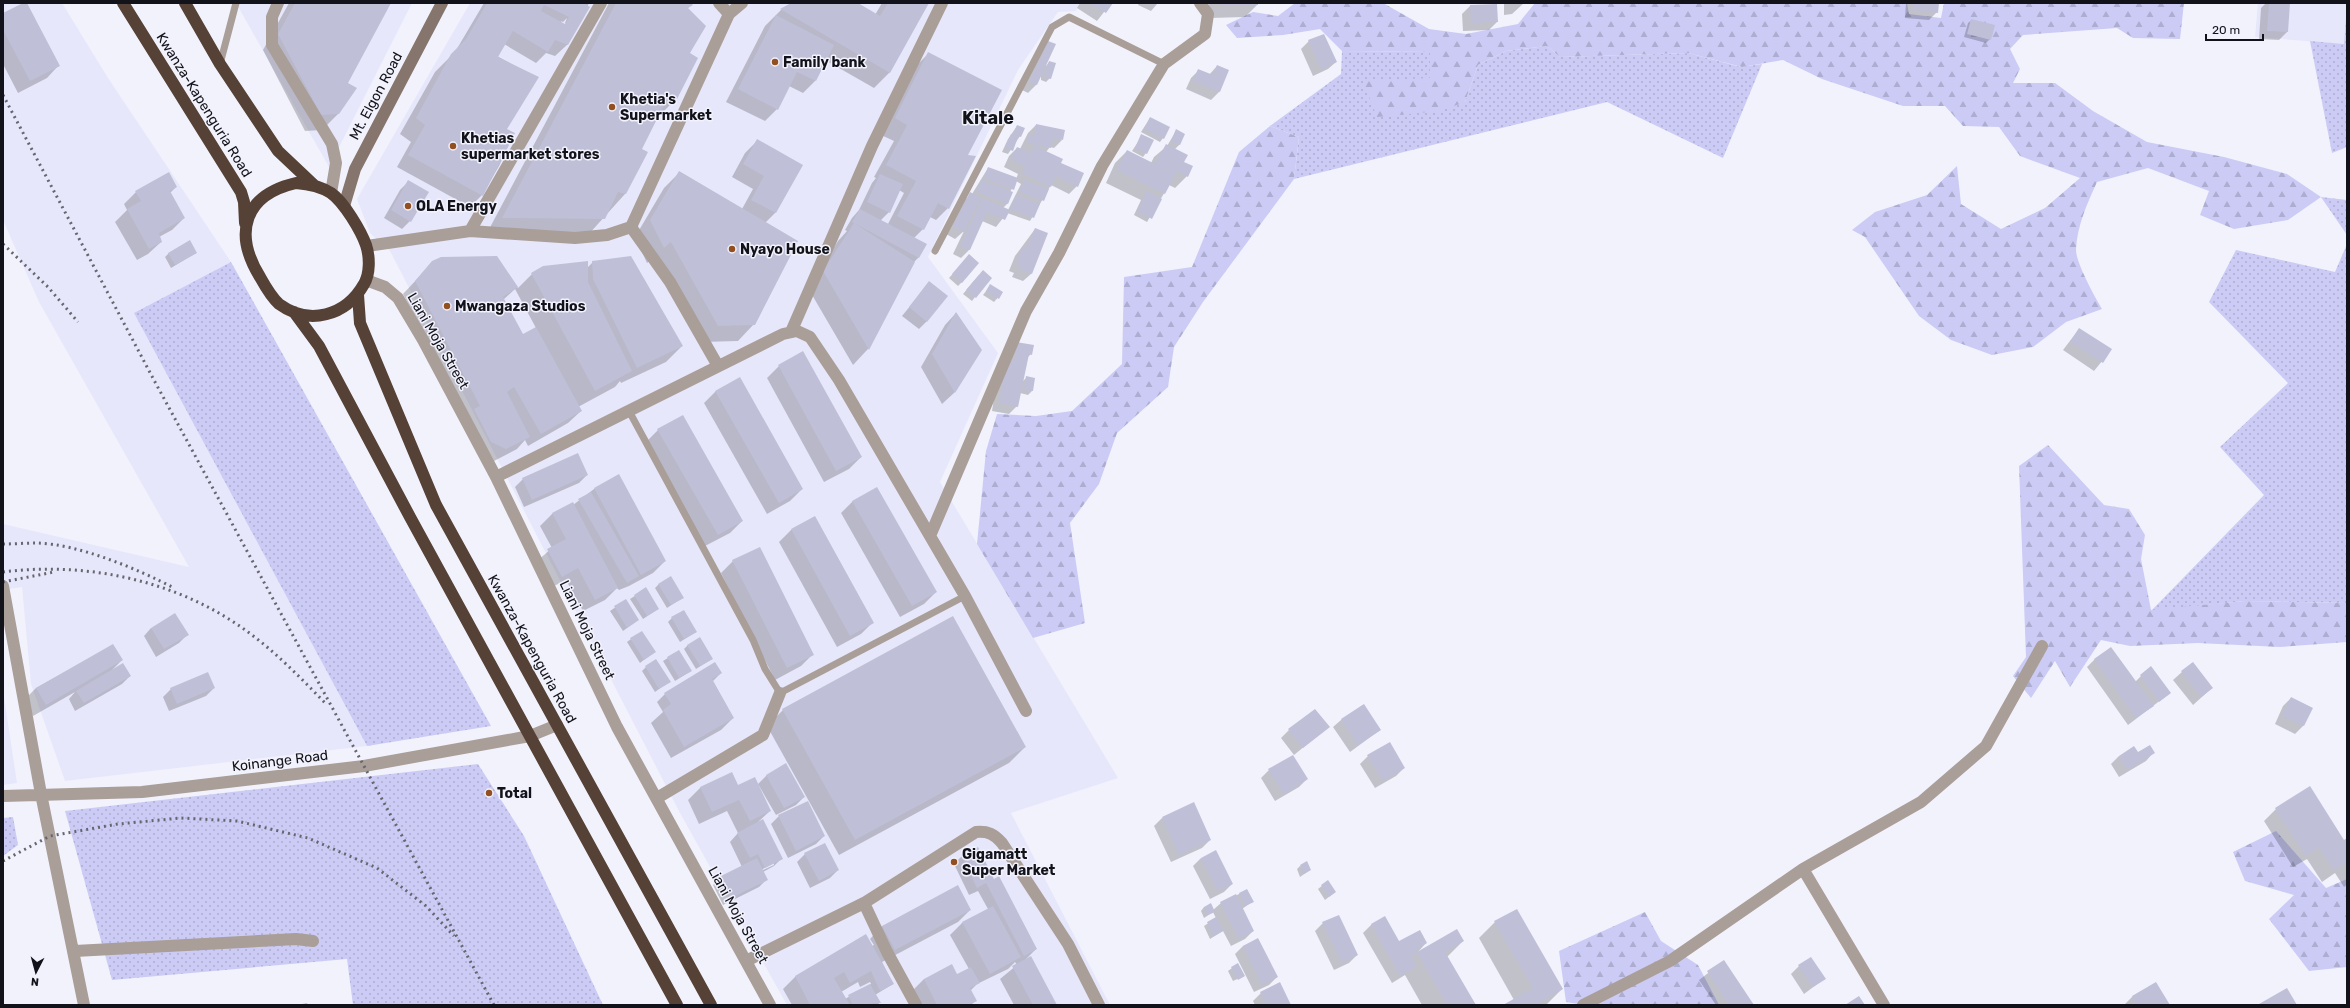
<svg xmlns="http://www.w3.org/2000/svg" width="2350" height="1008" font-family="Rubik,sans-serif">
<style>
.built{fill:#e7e7fb}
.grass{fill:url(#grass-dots)}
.forest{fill:url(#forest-firs)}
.shadow{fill:#0003;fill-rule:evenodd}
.building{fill:#bfbfd8;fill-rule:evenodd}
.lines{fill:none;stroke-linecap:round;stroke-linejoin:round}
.lane{stroke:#a99e98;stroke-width:7}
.street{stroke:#a99e98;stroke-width:12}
.secondary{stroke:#85756c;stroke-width:12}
.highway{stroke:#554135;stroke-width:12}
.rail{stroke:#66666f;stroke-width:3;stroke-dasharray:2 4;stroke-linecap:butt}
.poi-dot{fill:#924f20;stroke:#f2f2fd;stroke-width:1.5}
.labels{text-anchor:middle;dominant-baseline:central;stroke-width:3;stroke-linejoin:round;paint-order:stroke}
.poi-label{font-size:14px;font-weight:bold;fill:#12121a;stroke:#f2f2fd;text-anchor:start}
.street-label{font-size:14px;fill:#12121a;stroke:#f2f2fd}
.district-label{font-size:18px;font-weight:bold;fill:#12121a;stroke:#f2f2fd}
</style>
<defs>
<pattern id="grass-dots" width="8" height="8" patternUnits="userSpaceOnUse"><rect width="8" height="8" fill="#cbcbf5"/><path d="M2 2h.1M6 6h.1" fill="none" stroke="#adadd1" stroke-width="1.8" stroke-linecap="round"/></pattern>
<pattern id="forest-firs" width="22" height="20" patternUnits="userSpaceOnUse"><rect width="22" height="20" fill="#cbcbf5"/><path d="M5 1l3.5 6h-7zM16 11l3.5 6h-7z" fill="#adadd1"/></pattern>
</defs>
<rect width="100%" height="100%" fill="#f2f2fd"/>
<path class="built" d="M3 3H62L108 78 231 262 135 313 367 746 65 781 31 684 22 587 3 590V524L189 567 39 302 3 220Z
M236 3H412L329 167Z
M470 3H1080L1076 11 1058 12 1018 70 928 257 998 353 940 482 1118 778 1011 813 1110 1005H787L680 813 390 251 370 233 357 199Z
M2258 3H2347L2344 44 2255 37Z
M3 690 17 783 3 785Z"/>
<path class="grass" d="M2347 3V147L2332 153 2310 41 2344 44Z
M1547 46 1560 57 1688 53 1741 67 1762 64 1723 158 1607 102 1294 179 1299 137 1270 126 1341 74 1342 51 1430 52V78L1465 102 1478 65 1506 51Z
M2321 197 2347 200V235Z
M2347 244V603L2245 601 2151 611 2264 495 2220 447 2288 383 2209 302 2236 250 2335 272Z
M231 262 491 726 367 746 134 313Z
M478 764 524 836 603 1005H353L347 959 112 980 65 811Z
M13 817 18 845 3 856V818Z"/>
<path class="forest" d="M1295 3H1383L1429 29 1466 34 1518 24 1535 3H1907L1909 14 1941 18 1944 3H2184L2180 39 2133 38 2117 28 2023 35 2010 49 2020 69 2013 83H2055L2093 111 2147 142 2224 157 2287 174 2321 197 2288 220 2234 229 2200 215 2209 191 2148 168 2097 182C2087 204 2077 226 2076 250 2076 263 2095 297 2102 309L2066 322 2033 347 1992 355 1951 340 1919 316 1865 237 1852 230 1875 212 1927 195 1957 166 1961 204 2001 229 2045 208 2080 178 2020 156 1999 127 1963 126 1945 106H1903L1822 79 1783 60 1742 67 1688 53 1560 57 1547 46 1506 51 1478 65 1465 102 1440 111 1377 117 1363 81 1430 78V52L1342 51 1320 29 1283 35 1237 38 1226 25 1253 12 1278 16Z
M1270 126 1299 137 1294 179 1203 302 1174 347 1168 387 1117 433 1099 484 1070 523 1085 623 1033 638 977 544 986 451 997 414 1036 416 1072 411 1122 364 1124 277 1192 267 1239 152Z
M2048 445 2104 505 2129 509 2145 535 2141 559 2151 610 2245 601 2347 603V642L2280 647 2198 643 2130 646 2101 640 2070 687 2055 661 2031 698 2013 676 2026 657 2019 466Z
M2276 831 2326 888 2347 879V967L2309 971 2269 919 2294 895 2245 881 2233 852Z
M1645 912 1661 941 1698 965 1719 1005H1584L1566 1002 1559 951Z"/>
<path class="shadow" d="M26 3 59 65 47 78 18 93 3 64V15Z
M289 3H390L347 83 339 113 322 130 305 131 263 50Z
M484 3H589L576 30 565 23 567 18 563 22 561 21 568 44 555 56 546 53 536 63 504 44 497 56 537 78 505 129 514 134 499 166 482 195 470 207 397 167 411 142 400 134 435 72 455 52Z
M609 3H689L691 5 687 9 689 54 697 58 676 99 660 115 658 114 640 149 647 153 625 194 588 235 487 233Z
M793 3H857L875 15 882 3H928L890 72 874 88 825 60 815 81 803 93 789 86 777 109 765 121 726 102 765 26 781 10Z
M1080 3H1111L1097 21 1077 8Z
M1139 3H1158L1151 11 1138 5Z
M1209 3H1257V5L1245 17 1210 18Z
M1504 3H1524L1512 14 1504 15Z
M1906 3H1938L1937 12 1929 20 1905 18Z
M2266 3H2289L2287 32 2279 40 2259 39 2261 8Z
M1470 6 1497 22 1489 30 1463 31 1462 14Z
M1972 20 1990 39 1986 43 1964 37 1968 23Z
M1309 41 1336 62 1328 69 1313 76 1301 49Z
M1048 42 1046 66 1049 62 1050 78 1046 82 1041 80V74L1036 85 1028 93 1022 90Z
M928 54 967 156 948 208 936 220 930 217 923 229 914 238 919 257 914 262 868 349 853 365 808 288 838 241 847 231 845 230 852 218 859 210 872 183 876 178 874 177 894 141 879 134 912 70ZM899 190 904 193 888 224 880 221 889 212Z
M1217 66 1228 71 1219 92 1211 100 1186 89 1191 78 1199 70 1209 75Z
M1150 118 1163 138 1160 142 1141 132Z
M1036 125 1062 140 1054 148 1050 147 1046 152 1060 163 1077 186 1069 194 1051 185 1030 221 1007 213 996 227 982 221 969 250 961 258 953 254 964 231 955 239 946 234 963 201 972 194 988 168 1016 179 1018 174 1004 167 1009 156 1017 148 1020 149 1028 133ZM1016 181 1021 184 1008 210 1003 208 1007 204 1010 192Z
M1017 126 1020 136 1008 154 1002 152 1008 139Z
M1176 131 1180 144 1175 149 1183 163 1187 176 1175 188 1169 185 1147 222 1134 215 1141 200 1106 183 1115 163 1127 151 1151 163 1154 157 1167 146Z
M1142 136 1146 153 1143 157 1132 151Z
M757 141 802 166 775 213 765 223 754 324 738 341 702 342 655 257 647 263 635 237 664 188 680 172 742 209 753 189 732 177 745 153Z
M408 182 410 221 402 229 384 218 400 190Z
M176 187 170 193 184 218 172 230 159 237 161 242 148 254 137 260 115 222 127 210 124 204 136 192Z
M1035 229 1031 274 1023 281 1012 277 1014 273 1009 271 1015 256Z
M169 253H196L171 268 165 257Z
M496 257 518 288 532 274 543 267 587 268 593 262 682 346 666 362 621 383 620 381 615 387 578 407 581 411 568 423 528 446 525 440 517 449 494 461 467 417 403 294 433 262ZM515 289 536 328 522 336 503 300Z
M966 259 962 282 958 286 949 278Z
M979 275 975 297 972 301 963 294Z
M929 283 927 321 919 329 902 316Z
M990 286 1002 293 994 302 983 295Z
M956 313 981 350 954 393 942 404 921 367 945 325Z
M2079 329 2111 350 2094 371 2063 350Z
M1017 344 1031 354 1027 358 1022 382 1027 377 1032 391 1028 395 1020 393 1017 406 1009 414 992 411 999 367Z
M779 366 861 457 849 469 824 482 767 378Z
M716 391 802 489 790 501 767 514 704 403Z
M682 417 742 521 730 533 705 546 646 442 658 430Z
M587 475 579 483 524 507 515 487 523 479Z
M619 476 665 561 653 573 629 586 619 590 617 588 605 600 583 611 566 580 550 588 536 562 552 548 540 526 552 514 572 504 573 505 594 489Z
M853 501 936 592 924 604 900 617 841 513Z
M815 517 873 622 861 634 837 647 779 542 791 530Z
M733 561 813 654 801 666 775 680 721 573Z
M659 584 682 598 667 608 655 588Z
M646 589 658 609 643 619 630 599Z
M626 600 638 620 623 631 610 611Z
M672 618 696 632 680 642 668 622Z
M151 628 187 635 179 643 156 657 144 636Z
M631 639 654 652 640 663 627 642Z
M113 645 122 660 112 670 130 676 122 684 75 711 69 699 75 692 33 716 24 700 36 688Z
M688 645 712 659 696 669 684 649Z
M679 651 691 671 675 681 663 661Z
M2095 659 2135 682 2141 676 2170 693 2128 725 2087 667Z
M2192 663 2212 688 2193 705 2173 680Z
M646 667 670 681 655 692 642 671Z
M721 673 713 681 733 718 721 730 671 758 651 723 663 712 657 702 665 694Z
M214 688 206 696 169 711 163 697 171 689Z
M2291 698 2312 708 2303 726 2295 734 2275 724 2283 706Z
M1363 705 1380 730 1350 752 1333 727 1341 720Z
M783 710 1025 747 1009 763 839 855 767 726Z
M1328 727 1294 755 1281 738 1289 730Z
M2153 753 2146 761 2119 777 2111 764 2119 756Z
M1368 756 1404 768 1396 776 1375 788 1360 764Z
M1269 770 1307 779 1299 787 1275 801 1261 778Z
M732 773 738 786 770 811 758 822 782 858 774 866 763 872 767 879 759 887 723 905 713 885 721 877 742 867 730 842 738 833 727 811 699 824 688 800 700 788ZM774 862V865L761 871V870Z
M767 775 804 797 796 805 776 815 758 784Z
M807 802 824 836 816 844 788 858 771 824 779 816Z
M2276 809 2344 841 2347 840V885L2344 887 2335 873 2322 882 2307 859 2293 867 2264 821Z
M1162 818 1210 840 1202 848 1171 862 1154 826Z
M805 854 838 870 830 878 810 888 797 862Z
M962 856 993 881 1036 949 1026 959 1056 1005H1014L1000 979 1017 965 1015 962 1008 969 977 984 970 991 975 1001 971 1005H919L912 991 924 979 957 975 969 969 950 935 962 923 988 909 978 891 969 895 954 864Z
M1201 858 1232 884 1224 892 1210 899 1193 866Z
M1300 866 1310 870 1300 877 1297 869Z
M1328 881 1335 892 1325 900 1318 889Z
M1247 890 1252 902 1242 909 1253 931 1245 939 1231 946 1223 931 1210 939 1204 926 1216 918 1213 912 1204 918 1201 911 1204 907 1213 910 1221 903Z
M970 910 958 922 882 962 893 984 875 995 879 1003 878 1005H792L783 989 795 977 866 936 872 946 874 945 870 939 882 926ZM858 982 860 987 870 982 871 984 845 999 841 992Z
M1385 918 1399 942 1426 943 1418 952 1463 941 1447 957 1475 1005H1422L1405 975 1392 983 1363 933 1371 925Z
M1495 922 1562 989 1546 1005H1505L1514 1000 1479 938Z
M1323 923 1357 955 1349 963 1334 970 1315 931Z
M1258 939 1277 977 1269 985 1254 992 1235 954 1243 946Z
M1724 961 1752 1005H1716L1699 980Z
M1799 966 1824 979 1804 994 1791 974Z
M1232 968 1244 976 1233 981 1228 971Z
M2155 983 2168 1005H2124L2132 997Z
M1261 993 1290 1005H1255L1253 1001Z
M307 1003 308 1005H297Z"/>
<path class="building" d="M23 3H27L60 66 30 81 3 30V13Z
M295 3H391L348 83 357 88 339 114 321 115 278 34Z
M487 3H583L590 7 568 45 555 40 548 52 513 31 498 57 539 77 507 129 515 133 483 196 408 155 425 125 416 118 451 54 466 39ZM544 5 569 17 565 24 541 11Z
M616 3H691L693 5 688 8 706 26 690 53 698 58 677 99 668 97 642 149 648 152 626 194 618 192 605 219 502 218Z
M791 3H858L880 16 888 3H929L890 73 780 9Z
M1090 3H1113L1106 13Z
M1221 3H1258V5L1221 6Z
M1913 3H1939L1938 13 1912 10Z
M2269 3H2290L2288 32 2267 31Z
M1497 4 1498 22 1471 23 1470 5Z
M776 15 834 45 816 81 797 72 778 110 738 89Z
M1971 19 1995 25 1991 40 1967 34Z
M1324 34 1337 62 1321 69 1308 40Z
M1048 41 1056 44 1037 85 1029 82Z
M928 52 1002 90 968 155 976 156 949 209 938 203 924 230 897 216 916 181 886 165 907 125 895 118Z
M1049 61 1056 63 1051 79 1044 77Z
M1217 65 1229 70 1220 92 1193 81 1198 69 1213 75Z
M1150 117 1170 127 1164 139 1144 129Z
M1036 124 1065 130 1063 140 1053 138 1051 148 1027 143 1029 135 1034 136Z
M1017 125 1025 128 1021 137 1013 134Z
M1176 129 1185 134 1180 145 1171 141Z
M1011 134 1018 137 1013 151 1005 148Z
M1141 134 1154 140 1147 154 1135 148Z
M757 139 803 165 776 213 751 200 764 176 743 164Z
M1166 144 1188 155 1184 162 1193 166 1188 177 1177 171 1165 194 1117 170 1127 150 1155 164Z
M1035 146 1063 159 1061 163 1084 173 1078 187 1056 176 1051 187 1022 173 1025 166 1011 159 1017 147 1031 153Z
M988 167 1018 178 1014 190 984 178Z
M679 171 798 241 755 325 718 326 671 242 664 248 650 220Z
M169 172 177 187 170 191 185 218 159 233 162 242 149 249 127 209 141 201 135 191Z
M880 174 903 184 890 213 867 202Z
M408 180 429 192 411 222 391 210Z
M981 180 1013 192 1008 204 977 192Z
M1024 180 1049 189 1044 201 1019 192Z
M1147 191 1162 199 1152 219 1137 211Z
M970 192 981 198 964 232 953 226Z
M1016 195 1040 204 1034 218 1010 209Z
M983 198 1010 210 1005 220 987 212 970 250 960 246Z
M860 209 927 244 919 258 852 222Z
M854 223 915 262 869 350 823 271Z
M1035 228 1048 233 1032 274 1019 269 1021 265 1016 263 1023 247 1027 248Z
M190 240 197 253 175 265 168 253Z
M969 254 979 263 962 283 952 274Z
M497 256 518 287 503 297 523 334 536 327 582 411 541 434 514 387 507 392 530 437 506 449 491 442 474 409 480 406 415 281 432 261 441 257Z
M631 256 683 346 637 368 593 279 592 261Z
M588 261V282L632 371 595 391 531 273 543 266Z
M983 270 992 278 976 298 966 290Z
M929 281 948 296 927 322 909 307Z
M990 284 1003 292 999 299 986 291Z
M956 312 982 350 955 393 932 354Z
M2079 328 2112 349 2103 363 2070 342Z
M1016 342 1034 345 1032 355 1029 354 1018 407 999 403 1007 358 1016 360Z
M803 351 862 457 836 471 778 365Z
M1026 376 1035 378 1033 391 1024 390Z
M740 377 803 489 779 503 715 391Z
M683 415 743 521 718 535 657 429Z
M578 453 588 475 532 500 522 478Z
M619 474 666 561 641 575 594 488Z
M877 487 937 592 912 606 852 501Z
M591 492 639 576 627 583 578 499Z
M573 502 618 588 595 600 578 568 562 577 547 549 566 539 552 513Z
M815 516 874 623 850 636 791 529Z
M760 547 814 655 787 668 732 560Z
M671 576 684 598 671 605 658 584Z
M646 587 659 609 647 616 634 595Z
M626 599 639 620 627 628 614 606Z
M684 610 697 632 684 639 671 617Z
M175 613 189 635 164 649 151 628Z
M953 616 1026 747 855 840 782 709Z
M642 631 656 652 644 660 630 638Z
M700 637 713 659 700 666 687 645Z
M113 644 123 660 46 705 36 688Z
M2111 647 2154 706 2136 718 2094 659Z
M679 650 692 671 679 678 667 657Z
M656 659 671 682 659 689 645 666Z
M715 662 722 673 712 679 734 718 684 747 663 710 671 704 664 693Z
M2193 662 2213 688 2201 697 2181 671Z
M123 663 131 676 84 703 76 691Z
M2151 666 2171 693 2159 702 2140 675Z
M208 672 215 688 177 704 170 688Z
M2291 697 2313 708 2304 726 2282 716Z
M1364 704 1381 730 1358 745 1341 719Z
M1315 709 1330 727 1303 748 1288 729Z
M1390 742 1405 768 1383 781 1367 755Z
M2150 745 2155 753 2127 770 2119 756 2134 746 2138 752Z
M1293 755 1308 779 1284 794 1268 769Z
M786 763 805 797 784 808 766 775Z
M732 772 738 785 755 777 771 811 750 821 739 800 712 812 700 787Z
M2310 786 2344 840 2347 838V862L2334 870 2319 847 2306 856 2275 808Z
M808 801 825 836 796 851 778 815Z
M1194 802 1211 840 1179 855 1162 817Z
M763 819 783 859 765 868 758 854 750 858 737 833Z
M825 843 839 870 819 881 804 853Z
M978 847 994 879 999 876 1037 949 1024 956 986 883 977 888 961 855Z
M1216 850 1233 884 1218 891 1201 858Z
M757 858 768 880 731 898 721 876Z
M1307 861 1311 870 1304 874 1300 865Z
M1328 880 1336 892 1329 897 1321 885Z
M958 885 971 910 895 950 882 926Z
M1247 889 1254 902 1245 906 1239 893Z
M1236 894 1254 931 1239 939 1220 902Z
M1211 903 1215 912 1208 915 1204 907Z
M993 906 1021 957 990 974 962 922Z
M1517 909 1563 989 1536 1005H1503L1533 988 1494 921Z
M1339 915 1358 955 1342 963 1322 922Z
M1385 916 1399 941 1420 930 1427 943 1415 950 1417 953 1411 957 1416 967 1400 976 1371 924Z
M1216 917 1223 931 1214 936 1207 922Z
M1457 929 1464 941 1445 952 1476 1005H1447L1417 952Z
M866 934 894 984 880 991 871 971 850 983 844 972 834 978 850 1005H810L795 976Z
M1258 938 1278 977 1262 985 1243 946Z
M1031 956 1057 1005H1033L1012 966Z
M1811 957 1826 979 1813 987 1798 965Z
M1724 960 1754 1005H1729L1707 971Z
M1238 963 1245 976 1238 980 1231 967Z
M952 964 957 974 971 967 980 983 970 988 977 1001 969 1005H937L924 979Z
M1280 982 1291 1005H1267L1260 992Z
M2156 982 2170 1005H2137L2132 996Z
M870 984 881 1003 853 1005 848 995Z
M2287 988 2297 1005H2260L2259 1004Z
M1859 996 1865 1005H1845Z"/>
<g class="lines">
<path class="lane" d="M220 64 236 3
M935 251 1052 27 1069 17 1164 64
M629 411 753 640 765 669 780 693 965 596"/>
<path class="street" d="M278 3 272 17V45L332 144 336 163 331 193
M719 3 729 14
M631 227 670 282 718 366
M470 231 601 3
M367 246 470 231 575 238 607 235 631 227 729 14 742 3
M366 280 385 287 398 298 423 340 496 477 617 727 770 1005
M791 332 872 146 942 3
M496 477 783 334 797 331 810 337 839 380 965 596 1026 711
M930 536 1026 311 1059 253 1102 166 1164 64 1205 34 1208 14 1200 3
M3 586 41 794 84 1005
M3 796 142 792 364 766 530 736 557 725
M657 798 763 735 780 693
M1803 869 1921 802 1986 746 2042 646
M864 903 887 952 916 1005
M75 951 296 939 313 941
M746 961 864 903 976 832C988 831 994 834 1002 843L1068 944 1099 1005
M1583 1005 1670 961 1803 869 1884 1005"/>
<path class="secondary" d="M344 206 355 169 442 3"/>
<path class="highway" d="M123 3 241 192 244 202 245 223
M185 3 220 64 278 151 314 185
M296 183C309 184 320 186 331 193 344 202 361 231 366 245 370 257 370 274 364 284 346 316 309 326 279 304 271 297 265 286 260 277 233 233 244 195 296 183Z
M358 295 360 323 436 505 711 1005
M294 312 319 346 410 517 677 1005"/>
<path class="rail" d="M3 95 155 382 494 1005
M3 244 48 287 78 322
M3 544C14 544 26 543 37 543 78 544 138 569 174 588
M3 572C81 562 165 578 232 621 268 644 298 675 327 705
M3 582 54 572
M3 861 50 836 118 824 181 818 237 821 308 838 377 868 426 906 454 936"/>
</g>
<g class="poi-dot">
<circle cx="775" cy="62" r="4"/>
<circle cx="612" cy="107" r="4"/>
<circle cx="453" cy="146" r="4"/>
<circle cx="408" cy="206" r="4"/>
<circle cx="732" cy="249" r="4"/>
<circle cx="447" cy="306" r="4"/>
<circle cx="489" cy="793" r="4"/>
<circle cx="954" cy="862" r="4"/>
</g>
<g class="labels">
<g class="poi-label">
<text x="783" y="62">Family bank</text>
<text x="620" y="99">Khetia's<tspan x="620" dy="16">Supermarket</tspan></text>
<text x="461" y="138">Khetias<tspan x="461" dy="16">supermarket stores</tspan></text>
<text x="416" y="206">OLA Energy</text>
<text x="740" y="249">Nyayo House</text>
<text x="455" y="306">Mwangaza Studios</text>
<text x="497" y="793">Total</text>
<text x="962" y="854">Gigamatt<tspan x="962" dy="16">Super Market</tspan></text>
</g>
<g class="street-label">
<text transform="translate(376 96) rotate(-62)">Mt. Elgon Road</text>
<text transform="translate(204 105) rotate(58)">Kwanza-Kapenguria Road</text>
<text transform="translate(438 341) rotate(60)">Liani Moja Street</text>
<text transform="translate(587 630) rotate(64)">Liani Moja Street</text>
<text transform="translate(532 649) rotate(61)">Kwanza-Kapenguria Road</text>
<text transform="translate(280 761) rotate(-7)">Koinange Road</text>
<text transform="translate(738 915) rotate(61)">Liani Moja Street</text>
</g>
<g class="district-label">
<text x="988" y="118">Kitale</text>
</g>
</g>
<rect width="2350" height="1008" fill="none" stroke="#12121a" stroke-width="8"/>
<g transform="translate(36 972) rotate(186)" stroke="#f2f2fd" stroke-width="3" paint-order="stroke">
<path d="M0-3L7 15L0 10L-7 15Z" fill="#12121a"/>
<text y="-6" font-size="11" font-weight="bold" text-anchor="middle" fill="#12121a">N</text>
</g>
<path d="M2206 34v6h57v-6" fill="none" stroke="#12121a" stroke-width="2"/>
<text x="2212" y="34" font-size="12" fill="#12121a" stroke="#f2f2fd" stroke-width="3" paint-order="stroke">20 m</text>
</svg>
